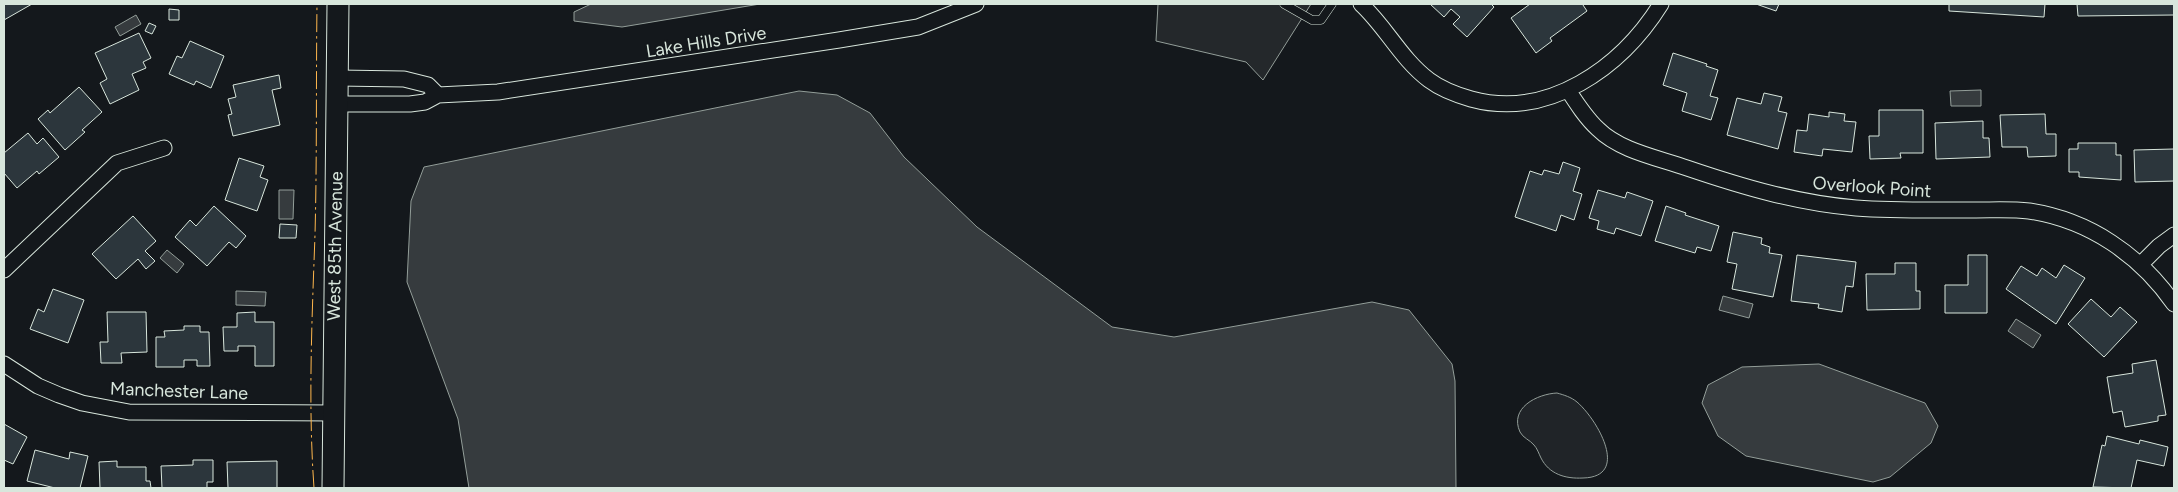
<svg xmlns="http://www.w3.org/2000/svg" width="2178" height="492" font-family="Figtree,sans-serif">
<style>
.green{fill:#202428;stroke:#939e99}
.parking{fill:#24282b;stroke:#939e99}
.water{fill:#363b3e;stroke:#939e99}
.building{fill:#2c363c;stroke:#d8e6dc}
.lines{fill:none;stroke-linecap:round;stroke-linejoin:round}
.lane-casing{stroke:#d8e6dc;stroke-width:9}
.street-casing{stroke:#d8e6dc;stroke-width:17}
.secondary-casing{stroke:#d8e6dc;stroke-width:23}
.lane{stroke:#14181c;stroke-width:8}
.street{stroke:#14181c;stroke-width:15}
.secondary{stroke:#14181c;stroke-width:21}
.power{stroke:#ffb74d;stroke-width:1;stroke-dasharray:18 4 2.5 4;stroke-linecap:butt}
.labels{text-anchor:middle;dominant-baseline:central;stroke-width:4;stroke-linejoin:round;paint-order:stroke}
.street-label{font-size:18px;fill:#d8e6dc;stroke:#14181c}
</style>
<rect width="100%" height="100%" fill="#14181c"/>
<path class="green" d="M1557 393C1564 395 1571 397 1577 402 1597 419 1631 477 1583 478 1565 479 1549 474 1541 458 1539 454 1537 448 1534 445 1530 440 1523 438 1520 432 1509 408 1537 394 1557 393Z"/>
<path class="parking" d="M1158 4H1311L1263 80 1246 62 1156 41Z"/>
<path class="water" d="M591 4H760L622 27 574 21V12Z
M136 15 141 24 120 36 115 27Z
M1981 90V106H1951L1950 91Z
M799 91 837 95 870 113 904 157 977 227 1112 327 1174 337 1372 302 1409 310 1452 364 1455 381 1456 488H469L458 419 407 282 411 201 424 167Z
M279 190H294L293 219H279Z
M167 250 184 264 177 273 160 258Z
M236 291 266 292 265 306 236 305Z
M1723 296 1753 304 1749 318 1719 310Z
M2016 319 2041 335 2033 348 2008 331Z
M1819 364 1925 403 1938 426 1931 443 1890 477 1873 482 1746 456 1718 436 1702 403 1708 385 1742 367Z"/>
<path class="building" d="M4 4H32L4 20Z
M1430 4H1491L1494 7 1467 37 1453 24 1460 17 1451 9 1444 17Z
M1530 4H1584L1583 5 1587 11 1550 38 1552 41 1536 53 1511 18Z
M1756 4H1779L1776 11Z
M1949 4H2045L2044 17 1949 11Z
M2077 4H2174V15L2078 16Z
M169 9 179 10V20H169Z
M149 23 156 26 152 34 145 31Z
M139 33 151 58 143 62 146 68 132 74 139 90 110 104 100 83 107 79 95 53Z
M190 41 224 56 211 88 196 81 194 85 169 74 177 56 182 58Z
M1673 53 1707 64 1706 66 1718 70 1710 96 1718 98 1711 120 1682 111 1687 93 1663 85Z
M279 75 281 88 272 90 280 125 233 136 228 115 232 114 228 99 236 97 233 85Z
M79 87 102 112 82 130 85 132 65 150 38 119 48 110 50 113Z
M1764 93 1782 97 1778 111 1787 113 1778 149 1727 135 1737 98 1761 104Z
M1879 110H1923V153H1900L1901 158 1870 159 1869 136H1879Z
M1829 112 1845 114 1844 121 1856 122 1852 152 1823 149 1822 156 1794 152 1797 130 1807 131 1809 114 1829 117Z
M2045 114 2046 134H2056V156L2028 157 2027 147H2002L2000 115Z
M1983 121V138H1989L1990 157 1936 159 1935 123Z
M28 133 37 144 43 138 59 157 39 174 37 171 17 188 4 173V153Z
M2078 143H2116V155H2121V180L2079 177V172H2069V149H2078Z
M2174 149V181L2135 182 2134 150Z
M239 158 264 166 260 177 268 180 257 211 225 200Z
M1563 162 1580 168 1573 191 1582 194 1574 220 1561 215 1556 231 1515 217 1530 171 1542 175 1544 170 1559 174Z
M1598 190 1625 198 1627 192 1653 201 1641 236 1616 228 1614 234 1597 229 1599 221 1589 218Z
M214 206 246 236 236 248 229 242 207 266 175 237 190 220 196 226Z
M1666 206 1686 213 1685 215 1719 226 1711 251 1697 247 1695 253 1655 241Z
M133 216 156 241 145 251 155 261 146 269 138 259 116 279 92 254Z
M280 224 297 225 296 238H279Z
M1733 232 1762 238 1761 244 1770 247 1769 253 1782 255 1773 297 1732 289 1737 264 1727 262Z
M1797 255 1856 262 1853 287 1846 286 1842 312 1818 308 1819 304 1791 301Z
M1968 255H1987V313H1945V285H1968Z
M1895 263H1916V291H1920V309L1867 310 1866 274H1895Z
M2064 265 2085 278 2056 324 2006 289 2021 266 2037 276 2042 268 2056 278Z
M53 289 84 300 68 343 30 329 38 309 44 312Z
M2091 299 2111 317 2120 307 2137 322 2104 357 2068 324Z
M107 312H146L147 352 121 353 122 363H101L100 342H108Z
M255 312V322H274V366H255V346H238V351H224L223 327H237V313Z
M184 326H200V332H209L210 366H197V360H184V367H156V337H165L164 331 184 330Z
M2156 360 2166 415 2158 416V421L2125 427 2122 411 2113 413 2107 377 2133 373 2132 364Z
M4 424 27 437 13 464 4 460Z
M2107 436 2139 444 2140 440 2168 447 2164 466 2137 460 2131 488 2093 487 2102 445 2105 446Z
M35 450 69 459 70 452 88 456 80 488H55L27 481Z
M193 460H213V482H207V488H162L161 466 193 465Z
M117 461V467H146V481H150L151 488H100L99 462Z
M277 461V488H228L227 462Z"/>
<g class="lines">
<g class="lane-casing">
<path id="lane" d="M1284 4 1312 20H1321L1332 4"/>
</g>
<g class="street-casing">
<path id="street" d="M1361 4C1386 27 1401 59 1429 80 1441 89 1457 95 1471 99 1548 120 1621 68 1661 4
M338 78 404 79 428 85 438 95
M1568 90C1577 104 1586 118 1598 129 1620 151 1659 158 1687 168 1743 187 1797 203 1856 208 1896 211 1936 210 1976 210 1994 210 2012 209 2029 211 2089 220 2140 255 2174 304
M337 104H410L425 102 438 95 498 92 839 40 918 27 976 4
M2141 264 2159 246 2174 235
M4 270 117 163 164 148
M4 364 38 386 59 395 82 403 129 412 333 413"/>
</g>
<g class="secondary-casing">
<path id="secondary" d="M333 488 338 4"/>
</g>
<use href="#lane" class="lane"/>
<use href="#street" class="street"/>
<use href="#secondary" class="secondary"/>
<path class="power" d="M314 488C308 404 312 319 315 235 317 158 316 81 317 4"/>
</g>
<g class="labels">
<g class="street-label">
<text transform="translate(706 42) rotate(-9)">Lake Hills Drive</text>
<text transform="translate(1872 187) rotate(4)">Overlook Point</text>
<text transform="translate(335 246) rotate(-89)">West 85th Avenue</text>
<text transform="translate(179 391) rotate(2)">Manchester Lane</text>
</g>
</g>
<rect width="2178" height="492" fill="none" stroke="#d8e6dc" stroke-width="10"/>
</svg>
